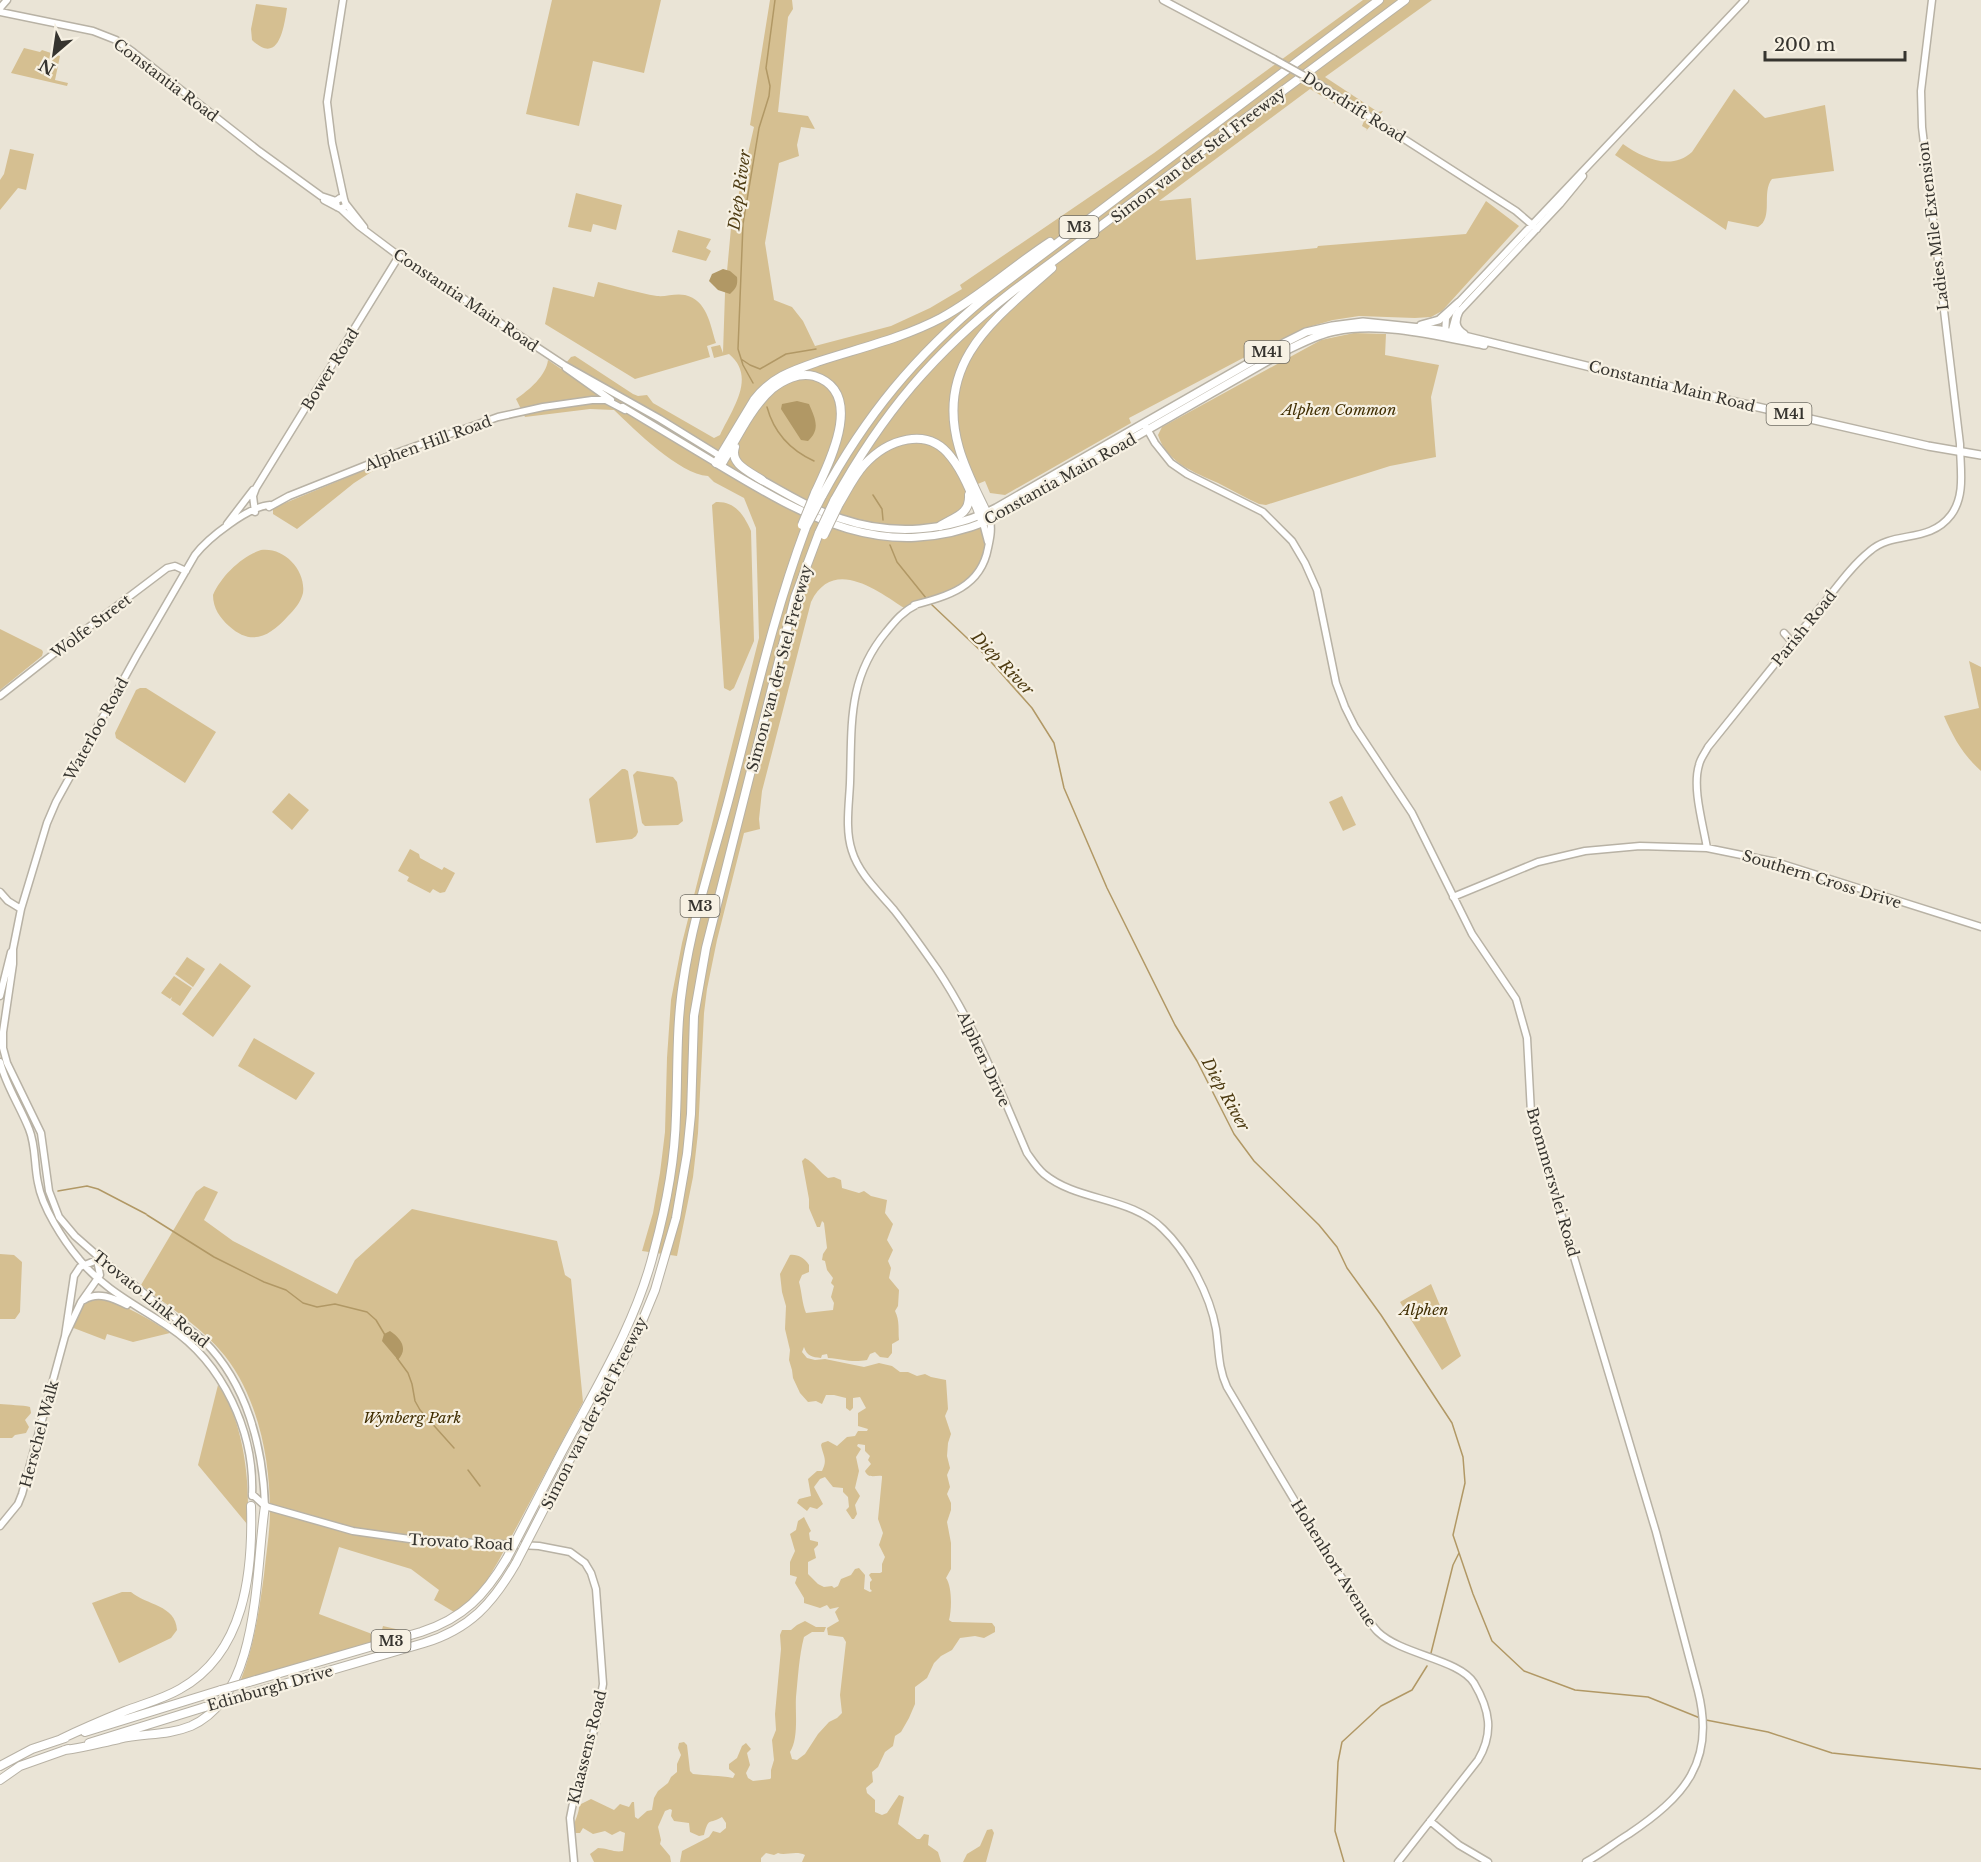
<svg xmlns="http://www.w3.org/2000/svg" width="1981" height="1862" font-family="'Libre Baskerville',serif">
<style>
.green{fill:#d5bf91}
.water{fill:#b19865}
.lines{fill:none;stroke-linecap:round;stroke-linejoin:round}
.stream{stroke:#b19865;stroke-width:1.5}
.secondary-casing{stroke:#b8b2a5;stroke-width:9}
.primary-casing{stroke:#b8b2a5;stroke-width:10}
.highway-casing{stroke:#b8b2a5;stroke-width:10}
.secondary{stroke:#fff;stroke-width:6}
.primary{stroke:#fff;stroke-width:7}
.highway{stroke:#fff;stroke-width:8}
.secondary-bridge-casing{stroke:#b8b2a5;stroke-width:9;stroke-linecap:butt}
.highway-bridge-casing{stroke:#b8b2a5;stroke-width:10;stroke-linecap:butt}
.secondary-bridge{stroke:#fff;stroke-width:6}
.highway-bridge{stroke:#fff;stroke-width:8}
.labels{text-anchor:middle;dominant-baseline:central;stroke-width:4.5;stroke-linejoin:round;paint-order:stroke}
.shield{fill:#f7f1e3;stroke:#706d65;stroke-width:1.5}
.shield-label{font-size:14px;font-weight:bold;fill:#36342f}
.street-label{font-size:15px;fill:#36342f;stroke:#f7f1e3}
.park-label{font-size:15px;font-style:italic;fill:#402e02;stroke:#f7f1e3}
.water-label{font-size:16px;font-style:italic;fill:#4d3b12;stroke:#f7f1e3}
</style>
<rect width="100%" height="100%" fill="#eae4d6"/>
<path class="green" d="M552 0H661L644 73 593 61 579 126 526 114Z
M770 0H792L793 9 788 17 778 112 808 116 815 129 801 127 797 145 799 156 779 163 765 243 774 300 792 307 803 321 815 346 891 326 930 308 962 289 960 285 1154 153 1363 0H1432L1325 77 1378 112 1383 111 1366 131 1367 129 1362 126 1364 121 1310 89 1159 201 1191 198 1196 260 1317 248 1318 246 1466 234 1486 201 1519 226 1442 311 1431 317 1415 318 1359 316 1333 320 1305 328 1245 357 1129 418 1131 423 1005 495 990 493 985 481 968 488V506L941 527 944 534 983 523 989 546 979 573 941 597 904 608C876 590 833 557 811 602L762 791 759 819 760 829 744 833 717 940 707 989 704 1013 698 1133 693 1177 677 1256 642 1251 653 1213 660 1173 665 1132 667 1058 671 1000 682 943 759 638 756 528 744 498 714 482 708 476C679 474 635 430 614 410L590 409 525 417 516 399C529 390 546 376 548 360L561 369 571 357 575 356 633 394 638 396 647 395 653 403 714 438 720 435C732 409 757 377 729 354L714 358 711 347 720 345 723 353 725 293 731 228 754 127 750 125Z
M256 4 287 8C284 27 279 66 252 40L251 29Z
M24 48 40 52 42 50 60 56 55 80 68 83 67 86 11 73Z
M1734 89 1765 118 1825 105 1834 171 1772 179C1761 192 1774 218 1758 227L1728 221 1726 230 1615 155 1623 144C1642 158 1672 171 1692 152Z
M10 149 34 154 26 190 18 188 0 210V180L4 174Z
M576 193 622 205 616 230 593 224 591 232 568 227Z
M678 230 711 239 706 248 711 251 706 261 672 252Z
M598 282C617 286 637 293 657 296 666 297 675 293 685 295 707 300 710 324 716 343L707 346 710 357 635 379 545 324 553 287 594 297Z
M1354 333 1386 334 1385 355 1439 365 1431 397 1436 457 1390 466 1266 505 1259 504C1246 498 1232 490 1218 483 1194 472 1167 463 1158 435L1162 427 1321 340Z
M375 467 376 469 354 483 297 529 273 514V508L360 472Z
M716 502C735 501 744 515 751 531L754 641 734 688 730 691 724 688 712 505Z
M261 550C284 547 306 570 303 593 301 602 294 610 288 616 270 636 252 647 229 626 220 618 213 608 213 595 221 576 242 556 261 550Z
M0 629 42 650 43 652 42 656 0 690Z
M1969 661 1981 667V771C1963 755 1953 737 1944 716L1979 708Z
M140 688H146L216 732 185 783 116 738 115 733 136 690Z
M622 769H625L628 771 638 832 636 836 632 839 596 843 589 799Z
M637 771 673 777 677 782 683 821 678 825 645 826 642 823 633 775Z
M289 793 309 810 292 830 272 812Z
M1342 796 1356 825 1343 831 1329 802Z
M410 849 419 854 420 858 442 870 444 867 455 873 445 892 440 893 433 889 430 893 407 881 409 877 398 871Z
M187 957 205 969 193 987 175 974Z
M220 963 251 986 213 1037 182 1014Z
M174 976 192 988 180 1006 171 1000 172 997 170 999 161 993Z
M254 1038 315 1073 296 1100 238 1066Z
M805 1158C815 1163 819 1172 828 1178L834 1177 841 1180 842 1188 859 1193 864 1191 871 1196 887 1200 885 1213 893 1224 887 1240 893 1250 888 1261 891 1268 889 1278 899 1290 898 1306 895 1311C900 1321 898 1330 899 1340L892 1344V1353L888 1358 880 1357 875 1352 870 1354 867 1360C851 1363 843 1359 828 1358L827 1354 822 1355 821 1358C812 1357 807 1356 804 1347L802 1352 807 1358 815 1360 825 1359 864 1367 879 1363 892 1366 900 1372H908L917 1376 925 1374 931 1377 946 1380 948 1409 945 1416 951 1434 948 1443 947 1456 950 1468 947 1475 950 1487 947 1494 951 1503V1510L947 1522 951 1543V1569L946 1578C952 1586 952 1609 949 1620L952 1622 992 1623 995 1627V1632L984 1638 975 1636 960 1638 952 1650 941 1656 934 1663 927 1678 915 1687V1704L909 1718 901 1732 895 1736 893 1746 885 1752 878 1767 872 1772 873 1782 866 1788 867 1793 875 1800V1812L882 1815 887 1813 899 1795 904 1797 898 1824 917 1839H920L924 1834 929 1835 928 1845 938 1852 941 1862H802L805 1855C796 1850 785 1856 778 1853L774 1855 766 1853 761 1858V1862H680L682 1851 709 1837 713 1831 720 1833 726 1828V1823L722 1817C709 1825 709 1816 704 1835L699 1836 690 1832 689 1823 674 1821 671 1816 672 1810 670 1809 665 1811 658 1827 661 1840 660 1844 670 1856 671 1862H594L590 1854 598 1848C607 1848 615 1853 623 1851L625 1833 620 1831 612 1835 605 1831 593 1834 583 1828 580 1833H575C571 1824 580 1815 579 1805L591 1799 614 1810 620 1804 629 1807 632 1802H634L635 1817 638 1819 647 1811 652 1810 654 1798 658 1791 668 1783 671 1777 677 1772V1764L681 1755 678 1748 679 1743 684 1742 687 1745 690 1771 693 1774C707 1776 719 1775 733 1778L735 1774 729 1769V1764L737 1758 742 1746 746 1743 751 1749 747 1753 750 1765 746 1773 748 1778 753 1781 770 1779 771 1778V1770L774 1760 772 1740 776 1730 775 1714 781 1649 780 1635 782 1630H791L797 1625 805 1621 816 1627H826L824 1632H812L804 1637C799 1656 798 1678 796 1697 795 1712 799 1738 790 1752L792 1759 797 1760 805 1754 818 1734 829 1722 837 1718 842 1713 840 1695 846 1642 843 1637 828 1635 827 1628 839 1621 835 1612 839 1607 830 1609 827 1605 820 1608 804 1603V1598L795 1583 797 1577 790 1575V1562L795 1551 790 1534 796 1530 798 1521 804 1517 811 1531 809 1533 810 1540 818 1542V1545L814 1549 816 1558 808 1562V1574L818 1584 824 1587 832 1586 834 1588 838 1586 841 1579 851 1575 855 1569 859 1568 865 1575 864 1589 870 1592 872 1591 870 1589V1582L872 1580 869 1575 871 1573H880L882 1572V1564L885 1557 879 1545 883 1533 878 1519 882 1478V1476C875 1475 868 1479 865 1471L871 1464 868 1460 870 1456 865 1451V1445L858 1444 857 1446 861 1449 856 1457 859 1471 855 1488 860 1496 855 1505 857 1514 854 1519H852L846 1510 849 1507 848 1497 843 1492V1488L833 1487 825 1477 820 1479 814 1487 823 1504 817 1509 810 1507 807 1511 797 1503 799 1499 811 1496 808 1479 817 1471H822C828 1459 823 1456 821 1445L822 1443 828 1441 837 1446 847 1437 855 1436 858 1431H867L868 1429 858 1426V1413L866 1408 860 1397 853 1398V1408L850 1411 846 1408V1398L834 1395H826L822 1404 816 1401 808 1402 800 1393 793 1378 792 1370 789 1360 790 1350 785 1329 786 1306 782 1292 780 1274 790 1255C797 1254 805 1258 809 1265V1272L802 1275 799 1282C802 1293 802 1303 806 1313L833 1310 834 1303 831 1297 834 1286 831 1283 833 1278 827 1270 825 1261 822 1260 823 1254 827 1248 824 1223 822 1221 820 1227H817L809 1208V1199L802 1161Z
M204 1186 218 1192 204 1220 233 1241 337 1294 355 1260 412 1209 557 1241 565 1275 571 1279 583 1402 499 1560 486 1582 470 1600 454 1612 434 1600 439 1590 411 1569 339 1547 319 1614 380 1637 383 1626 400 1630 398 1635 240 1682C254 1648 259 1611 264 1575 266 1554 270 1532 270 1511 270 1459 258 1398 225 1356 202 1327 170 1308 141 1285L196 1192Z
M0 1254 14 1255 22 1262 20 1312 15 1319H0Z
M1431 1284 1461 1356 1442 1370 1400 1302Z
M103 1298C127 1307 149 1318 170 1333L133 1342 107 1334 105 1340 71 1327 86 1301 90 1299Z
M218 1385C243 1418 251 1484 247 1524L198 1465Z
M0 1404C8 1405 23 1405 30 1407L31 1413 25 1420 29 1427 26 1433 15 1435 12 1438H0Z
M122 1592H131C146 1605 176 1605 177 1630L171 1638 119 1663 92 1603Z
M992 1829 994 1833 986 1862H963L967 1854 980 1846 987 1830Z"/>
<path class="water" d="M723 269 730 271 737 277C738 285 736 289 730 294L718 290 709 281 712 274Z
M797 401 809 404C815 418 821 429 808 441L801 440 781 409 782 404Z
M390 1331C402 1339 408 1349 398 1360L382 1341 384 1334Z"/>
<g class="lines">
<path class="stream" d="M741 359 750 365 760 369 786 354 816 349
M753 383 743 365 738 349 743 224 759 128 769 96 770 86 766 68 775 0
M767 407C774 433 790 450 814 461
M873 495 882 509 883 520
M890 545 897 562 926 598
M931 604 984 654 1032 708 1054 743 1064 788 1107 888 1175 1025 1197 1061 1234 1134 1254 1161 1319 1225 1337 1247 1347 1268 1381 1315 1452 1423 1463 1457 1465 1483 1453 1535 1473 1594 1492 1641 1524 1671 1575 1690 1648 1697 1700 1718
M58 1191 87 1186 98 1189 146 1214
M147 1215 214 1257 264 1282 286 1290 303 1303 317 1307 335 1304 367 1312 376 1320 385 1335
M397 1358 408 1373 412 1384 415 1401 420 1410 454 1448
M468 1470 480 1486
M1431 1653 1453 1565 1459 1553
M1706 1720 1768 1732 1832 1753 1981 1769
M1344 1862 1335 1831 1338 1762 1342 1742 1381 1706 1412 1690 1427 1666"/>
<g class="secondary-casing">
<path id="secondary" d="M343 0 327 102 332 143 344 199
M1163 0 1274 59
M0 8 7 0
M0 12 93 31 116 40 133 52 259 151 321 196 336 201
M1317 83 1516 211 1537 229
M324 200 341 209 346 205 344 199 340 198 336 201 337 207
M346 204 364 227
M341 209 359 226 399 256 564 365 660 419 720 456
M1445 334 1446 318 1458 303 1745 0
M1450 337 1456 315 1560 204 1583 176
M566 368 611 400
M623 407 716 463
M1146 427 1155 443 1171 463 1187 474 1263 512 1292 541 1305 563 1317 590 1336 683 1345 707 1355 727 1412 813 1472 934 1516 999 1527 1038 1531 1113 1656 1532 1698 1691C1716 1762 1684 1797 1629 1834 1614 1843 1601 1854 1586 1862
M269 507 289 496 402 451 498 417 543 407 592 400H606L625 410
M255 512 253 496 256 488 399 256
M983 523 988 542
M227 524 253 490
M914 605C948 596 981 587 988 548 990 539 992 530 990 520
M916 605C903 611 895 621 886 632 847 679 852 725 850 783 849 805 845 830 852 851 859 874 879 892 894 910 909 929 923 949 937 969 975 1026 1000 1090 1027 1153 1032 1160 1037 1168 1044 1174 1078 1202 1130 1196 1163 1229 1188 1253 1210 1295 1216 1329 1219 1349 1218 1368 1227 1387 1264 1449 1301 1513 1340 1575 1351 1591 1365 1619 1378 1632 1402 1655 1459 1659 1474 1683 1490 1710 1494 1733 1478 1760L1398 1862
M1784 633 1792 642
M0 696 56 652 167 568 175 566 186 571
M1707 848C1703 824 1692 788 1699 765 1700 759 1705 753 1708 747 1745 701 1782 655 1819 609 1835 590 1850 567 1870 551 1894 530 1929 544 1951 515 1966 495 1960 468 1960 444L1922 127 1921 91 1932 0
M0 892 8 901 21 909
M1453 897 1538 862 1585 851 1640 846 1707 848 1776 862 1981 927
M0 996 11 952
M0 1062C6 1086 20 1106 29 1129 36 1146 34 1165 38 1183 42 1207 63 1240 79 1259 103 1289 138 1306 169 1327 223 1363 255 1432 252 1496
M84 1300C98 1291 113 1298 127 1305
M252 1494 265 1506 353 1531 417 1540 539 1546 570 1552 585 1563 591 1573 596 1589 603 1684 596 1724 574 1798 570 1818 574 1862
M265 1506C263 1447 247 1384 204 1341L100 1258 75 1236 59 1217 49 1191 41 1133 7 1063 3 1048V1032L13 964V949L21 909 47 823 56 802 137 655 195 555C208 538 249 506 270 505
M0 1526 18 1504 22 1494 65 1336 74 1276 80 1267 97 1260 100 1275 81 1302 65 1336
M1430 1821 1459 1845 1488 1862"/>
</g>
<g class="primary-casing">
<path id="primary" d="M1459 311C1455 320 1454 328 1464 334
M1421 325 1439 320 1458 303
M716 463C806 517 883 564 990 520L1287 350C1302 343 1318 334 1335 331 1381 321 1438 336 1484 345
M758 478C785 493 812 510 842 519 892 536 949 532 996 508L1284 343 1306 332 1332 326 1363 322 1440 330 1688 391 1928 446 1981 455"/>
</g>
<g class="highway-casing">
<path id="highway" d="M735 447C729 464 750 472 762 480
M716 463 754 400C771 377 794 370 820 361 860 348 903 338 941 318 980 297 1013 266 1050 242
M721 465C735 442 751 407 772 389 783 380 799 372 814 376 866 392 829 463 815 493
M822 496C866 415 915 356 986 297L1379 0
M834 501C882 414 934 352 1013 291L1405 0
M839 504C847 491 854 476 864 465 887 440 927 425 951 457 966 476 974 501 983 523
M990 520C979 496 966 473 959 448 934 361 996 318 1052 268
M940 526C954 517 970 515 969 495
M555 1465C591 1395 635 1328 654 1251 666 1207 675 1161 676 1115 678 1071 676 1027 683 983 692 921 712 861 728 802 753 708 772 618 806 527
M564 1470 627 1355 641 1324 655 1290 676 1218 687 1154 691 1114 694 1016 706 948 795 597 819 533
M249 1682 421 1632C464 1618 485 1595 507 1558
M236 1698 424 1643C470 1629 493 1603 516 1563
M85 1732 221 1690
M61 1739C82 1729 103 1720 125 1711 143 1704 163 1699 180 1689 245 1653 253 1572 251 1506
M89 1743 205 1707
M65 1750C84 1748 100 1743 119 1739 142 1733 167 1736 191 1726 261 1695 255 1570 265 1506
M0 1766 32 1749 65 1738
M0 1780 20 1766 68 1749"/>
</g>
<use href="#secondary" class="secondary"/>
<use href="#primary" class="primary"/>
<use href="#highway" class="highway"/>
<g class="secondary-bridge-casing">
<path id="secondary-bridge" d="M1274 59 1317 83"/>
</g>
<g class="highway-bridge-casing">
<path id="highway-bridge" d="M802 525 815 493
M806 527 822 496
M819 533 834 501
M824 535 839 504
M507 1558 555 1465
M516 1563 564 1470
M221 1690 249 1682
M205 1707 236 1698"/>
</g>
<use href="#secondary-bridge" class="secondary-bridge"/>
<use href="#highway-bridge" class="highway-bridge"/>
</g>
<g class="labels">
<g class="shield">
<rect x="1059.5" y="216" width="39" height="22" rx="4.5"/>
<rect x="1244.5" y="341" width="45" height="22" rx="4.5"/>
<rect x="1766.5" y="403" width="45" height="22" rx="4.5"/>
<rect x="680.5" y="895" width="39" height="22" rx="4.5"/>
<rect x="371.5" y="1630" width="39" height="22" rx="4.5"/>
</g>
<g class="shield-label">
<text x="1079" y="227">M3</text>
<text x="1267" y="352">M41</text>
<text x="1789" y="414">M41</text>
<text x="700" y="906">M3</text>
<text x="391" y="1641">M3</text>
</g>
<g class="street-label">
<text transform="translate(166 80) rotate(37)">Constantia Road</text>
<text transform="translate(1354 107) rotate(32)">Doordrift Road</text>
<text transform="translate(1198 155) rotate(-37)">Simon van der Stel Freeway</text>
<text transform="translate(1933 226) rotate(-97)">Ladies Mile Extension</text>
<text transform="translate(466 300) rotate(34)">Constantia Main Road</text>
<text transform="translate(330 369) rotate(-58)">Bower Road</text>
<text transform="translate(1672 386) rotate(14)">Constantia Main Road</text>
<text transform="translate(428 443) rotate(-20)">Alphen Hill Road</text>
<text transform="translate(1060 479) rotate(-29)">Constantia Main Road</text>
<text transform="translate(91 626) rotate(-37)">Wolfe Street</text>
<text transform="translate(1804 628) rotate(-51)">Parish Road</text>
<text transform="translate(779 668) rotate(-75)">Simon van der Stel Freeway</text>
<text transform="translate(96 729) rotate(-61)">Waterloo Road</text>
<text transform="translate(1822 879) rotate(17)">Southern Cross Drive</text>
<text transform="translate(984 1059) rotate(65)">Alphen Drive</text>
<text transform="translate(1553 1182) rotate(74)">Brommersvlei Road</text>
<text transform="translate(151 1299) rotate(39)">Trovato Link Road</text>
<text transform="translate(594 1413) rotate(-63)">Simon van der Stel Freeway</text>
<text transform="translate(39 1434) rotate(-75)">Herschel Walk</text>
<text transform="translate(461 1542) rotate(3)">Trovato Road</text>
<text transform="translate(1334 1563) rotate(58)">Hohenhort Avenue</text>
<text transform="translate(270 1688) rotate(-16)">Edinburgh Drive</text>
<text transform="translate(587 1747) rotate(-76)">Klaassens Road</text>
</g>
<g class="park-label">
<text x="1339" y="409">Alphen Common</text>
<text x="1424" y="1309">Alphen</text>
<text x="412" y="1417">Wynberg Park</text>
</g>
<g class="water-label">
<text transform="translate(739 190) rotate(-82)">Diep River</text>
<text transform="translate(1003 663) rotate(46)">Diep River</text>
<text transform="translate(1226 1094) rotate(61)">Diep River</text>
</g>
</g>
<g transform="translate(54 54) rotate(209)" stroke="#f7f1e3" stroke-width="4.5" paint-order="stroke">
<path d="M0-4.5L10 22L0 15L-10 22Z" fill="#36342f"/>
<text y="-9" font-size="16" font-weight="bold" text-anchor="middle" fill="#36342f">N</text>
</g>
<path d="M1765 51v9h140v-9" fill="none" stroke="#36342f" stroke-width="3"/>
<text x="1774" y="51" font-size="18" fill="#36342f" stroke="#f7f1e3" stroke-width="4.5" paint-order="stroke">200 m</text>
</svg>
